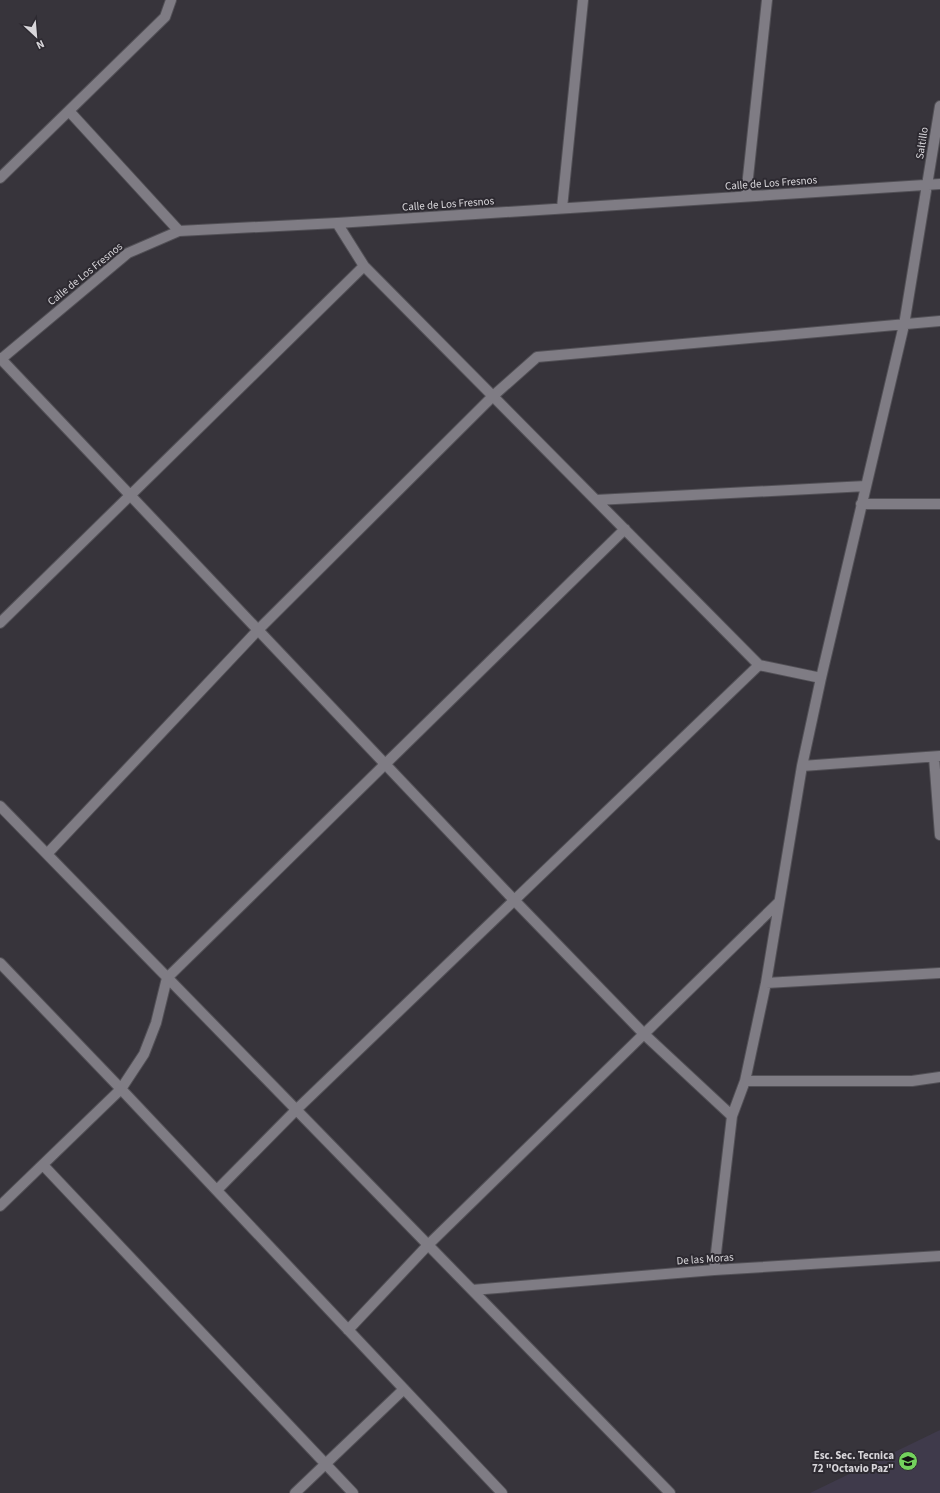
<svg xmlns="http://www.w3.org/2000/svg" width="940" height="1493" font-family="'Source Sans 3',sans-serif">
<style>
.education{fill:#3f3a4b}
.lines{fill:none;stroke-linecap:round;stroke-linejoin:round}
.minor-casing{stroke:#525056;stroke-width:12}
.minor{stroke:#7f7c84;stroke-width:10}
.labels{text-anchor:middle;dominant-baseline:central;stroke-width:4;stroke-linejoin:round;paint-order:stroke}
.street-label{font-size:11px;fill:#d8d6da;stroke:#2d2a31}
.poi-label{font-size:11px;font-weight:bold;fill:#d8d6da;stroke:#2d2a31;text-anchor:end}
</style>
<rect width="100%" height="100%" fill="#37343b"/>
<path class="education" d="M940 1430V1493H810Z"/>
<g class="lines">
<g class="minor-casing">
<path id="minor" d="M69 111 179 231
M0 178 165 17 171 0
M746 196 767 0
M562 208 583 0
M337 223 364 266 759 665 821 678
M0 358 515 901 645 1035 732 1116
M0 360 128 253 179 231 337 223 940 184
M596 500 866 486
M861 504H940
M0 623 364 266
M934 757 940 835
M802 766 940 756
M0 806 670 1493
M47 854 258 630 493 396 537 357 940 321
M0 963 121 1089 502 1493
M766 983 940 973
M745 1081H912L940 1077
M43 1165 353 1493
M217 1190 296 1110 759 665
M0 1206 121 1089 144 1054 156 1023 167 978 625 529
M714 1270 732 1116 745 1081 766 983 802 766 821 678 904 325 940 106
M472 1290 714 1270 940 1256
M348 1330 428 1245 779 902
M295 1493 404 1389"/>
</g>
<use href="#minor" class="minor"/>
</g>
<defs>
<g id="school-disc" transform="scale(1)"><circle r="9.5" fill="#73d25d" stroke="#2d2a31"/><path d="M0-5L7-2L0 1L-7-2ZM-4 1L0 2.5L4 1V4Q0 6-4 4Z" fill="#111"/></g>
</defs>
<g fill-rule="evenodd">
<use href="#school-disc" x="908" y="1461"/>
</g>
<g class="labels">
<g class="street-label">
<text transform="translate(922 143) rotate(-81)">Saltillo</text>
<text transform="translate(771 183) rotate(-4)">Calle de Los Fresnos</text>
<text transform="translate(448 204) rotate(-4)">Calle de Los Fresnos</text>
<text transform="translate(85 274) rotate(-39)">Calle de Los Fresnos</text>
<text transform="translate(705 1259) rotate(-4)">De las Moras</text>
</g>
<g class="poi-label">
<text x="894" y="1455">Esc. Sec. Tecnica<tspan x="894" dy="13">72 "Octavio Paz"</tspan></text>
</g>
</g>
<g transform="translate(36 36) rotate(154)" stroke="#2d2a31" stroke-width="3" paint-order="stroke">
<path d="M0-3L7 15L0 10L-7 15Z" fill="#d8d6da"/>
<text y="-6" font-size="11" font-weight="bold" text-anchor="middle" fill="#d8d6da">N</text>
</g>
</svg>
